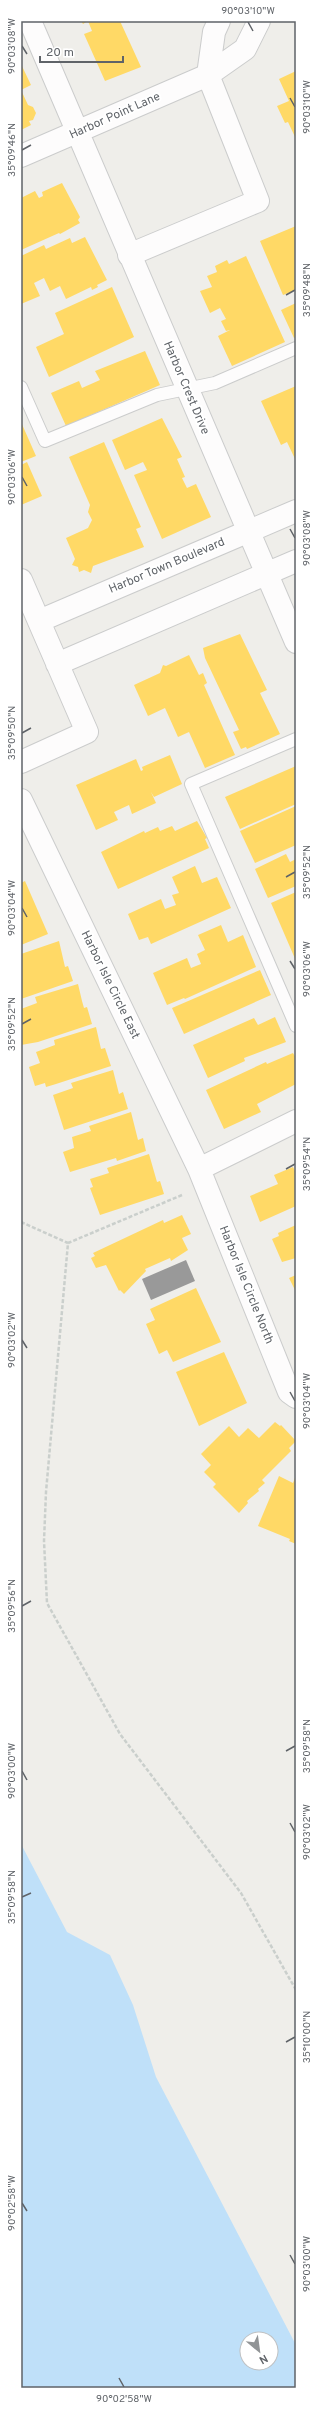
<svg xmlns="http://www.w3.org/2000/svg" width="317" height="2409" font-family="Overpass,sans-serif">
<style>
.water{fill:#bfe0f9;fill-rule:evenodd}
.homes{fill:#ffd966}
.industry{fill:#999}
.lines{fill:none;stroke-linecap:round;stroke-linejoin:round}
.lane-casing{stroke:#cbcccc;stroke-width:14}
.street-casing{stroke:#cbcccc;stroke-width:24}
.path{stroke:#cacfcc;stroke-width:2.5;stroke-dasharray:4 2;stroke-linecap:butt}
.lane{stroke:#fdfcfc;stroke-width:12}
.street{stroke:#fdfcfc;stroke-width:22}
.ticks{fill:none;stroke:#5f6368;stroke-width:1.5}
.labels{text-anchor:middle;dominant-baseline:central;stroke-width:4;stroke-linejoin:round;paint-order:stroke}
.street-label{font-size:12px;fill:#5f6368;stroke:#fff}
.neatline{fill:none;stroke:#5f6368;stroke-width:1.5}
.ticks-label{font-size:10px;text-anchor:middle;fill:#5f6368}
</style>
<rect width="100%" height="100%" fill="#efeeea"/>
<path class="water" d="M21 1844 67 1932 110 1955 133 2005 156 2077 296 2345V2388H21ZM247 2339H271V2363H247Z"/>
<path class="homes" d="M81 21H120L141 67 105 81 84 34 92 31 88 21 83 24Z
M21 64 31 85 21 90Z
M296 71V139L288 122 285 123 277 106 289 101 279 79Z
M21 90 28 105 33 107 36 113 33 120 29 121 31 125 21 130Z
M62 183 80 217 78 220 80 223 60 234 59 233 21 250V198L35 191 39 198 43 196 42 192Z
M296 226V290L283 295 260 241Z
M85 237 107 280 97 285 98 287 92 290 91 287 66 299 60 286 50 291 44 278 34 283 40 296 21 304V256L44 245 46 249 70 238 72 243Z
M246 256 285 342 232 366 218 336 230 330 226 331 221 321 226 319 220 308 210 313 200 291 212 287 207 276 217 272 215 266 227 260 229 264Z
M112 287 134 337 49 377 36 347 64 334 55 313Z
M296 303V337L294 338 281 310Z
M145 351 160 385 66 426 51 393 79 381 82 388 100 380 95 371Z
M296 386V461L287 442 281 445 261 401Z
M162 418 182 457 177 459 185 477 182 478 187 488 196 484 211 517 162 539 134 475 147 470 143 462 125 470 112 440Z
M21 422 36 456 21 462Z
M104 442 141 527 136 529 144 547 93 566 91 573 84 570 79 572 78 567 72 565 75 559 66 538 88 528 92 520 88 512 90 505 69 457Z
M27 462 42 496 21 505V465Z
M240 634 267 690 260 693 280 734 247 749 246 747 241 749 233 732 239 730 205 658 203 648Z
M189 655 199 675 203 673 207 683 204 685 235 755 205 768 189 732 178 737 165 708 148 716 134 685 160 673 163 665 166 666Z
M170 755 182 784 154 797 151 792 156 803 132 814 129 805 114 812 118 820 96 830 76 785 136 759 141 771 143 770 142 767Z
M296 766V804L240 829 225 797Z
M296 806V845L255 863 240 831Z
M197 821 207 838 205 839 209 848 118 889 101 852 144 831 145 833 158 827 160 831 172 826 175 831Z
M286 854 290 862 296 859V886L268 898 255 869Z
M195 866 202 883 217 877 231 908 151 944 148 937 139 940 128 914 161 899 165 909 176 905 172 895 179 893 172 877Z
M25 881 48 934 21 945V883Z
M296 892V961L271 903Z
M221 925 228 942 243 935 256 967 185 999 184 998 167 1005 153 973 187 958 191 968 201 964 197 954 205 950 198 935Z
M59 941 65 967 68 966 73 981 21 999V954Z
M260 970 271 995 184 1034 172 1008Z
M78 984 82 1001 84 1008 87 1007 92 1024 38 1042 21 1045V1009L37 1003 35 997Z
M275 1017 286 1042 244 1058 245 1061 208 1078 193 1045 254 1018 258 1025Z
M96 1027 101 1049 105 1048 111 1066 56 1084 46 1087 45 1083 35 1086 29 1067 40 1063 36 1052 55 1045 54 1040Z
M293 1053 296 1058V1084L257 1104 261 1112 224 1129 206 1090 266 1062 267 1064Z
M113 1070 119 1094 123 1092 128 1109 64 1130 53 1095 73 1088 71 1083Z
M131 1112 138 1140 143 1138 146 1151 117 1161 116 1158 70 1172 63 1152 74 1148 72 1137 91 1131 89 1126Z
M149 1154 157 1182 160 1181 164 1194 100 1215 90 1188 93 1187 90 1179 109 1173 107 1168Z
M293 1167 296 1173V1206L260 1222 250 1196 278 1184 274 1175Z
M182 1215 191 1234 182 1238 188 1250 171 1261 170 1258 145 1269 146 1271 124 1294 120 1290 119 1291 106 1265 96 1268 91 1258 95 1256 93 1253 163 1220 164 1223Z
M296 1225V1258L282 1262 272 1239 279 1236 278 1233Z
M296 1275V1292L289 1278Z
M196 1288 221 1342 173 1362 167 1350 159 1354 146 1324 155 1320 150 1309Z
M224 1352 247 1403 199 1426 176 1372Z
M275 1422 280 1426 281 1425 296 1441 289 1448 291 1451 262 1480 265 1483 258 1489 259 1491 247 1501 248 1503 239 1513 213 1487 216 1484 204 1472 211 1465 201 1454 229 1426 239 1437 248 1428 259 1438Z
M296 1475V1544L289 1541 290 1539 258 1526 279 1476 293 1483Z"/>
<path class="industry" d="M186 1260 195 1281 151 1300 142 1279Z"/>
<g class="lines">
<g class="lane-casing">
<path id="lane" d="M21 387 45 441 157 395 215 383 296 348
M296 739 191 784 296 1026"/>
</g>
<g class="street-casing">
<path id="street" d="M30 21 296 642
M21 156 208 75 245 49 259 21
M129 255 258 201 208 75 214 32 219 21
M21 580 87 732 21 762
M39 621 296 511
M57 664 296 561
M21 800 199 1169 289 1392 296 1397
M199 1169 296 1121"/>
</g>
<path class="path" d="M182 1195 68 1243 46 1492 44 1541 47 1603 120 1734 241 1893 296 1990
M21 1222 68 1243"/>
<use href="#lane" class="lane"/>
<use href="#street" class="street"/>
</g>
<path class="ticks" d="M248 22 253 31M22 46 27 54M290 98 295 107M22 150 31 145M286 295 295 290M22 477 27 486M290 529 295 538M22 733 31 728M286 877 295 872M22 908 27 917M290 961 295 969M22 1024 31 1019M286 1169 295 1164M22 1340 27 1348M290 1392 295 1401M22 1606 31 1601M286 1751 295 1746M22 1771 27 1780M290 1823 295 1832M22 1897 31 1893M286 2042 295 2037M22 2203 27 2211M290 2255 295 2264M119 2378 124 2387"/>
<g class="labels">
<g class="street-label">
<text transform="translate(115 116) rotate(-24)">Harbor Point Lane</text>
<text transform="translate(186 388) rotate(67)">Harbor Crest Drive</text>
<text transform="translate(167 566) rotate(-23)">Harbor Town Boulevard</text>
<text transform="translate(110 985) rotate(64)">Harbor Isle Circle East</text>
<text transform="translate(246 1285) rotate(68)">Harbor Isle Circle North</text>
</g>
</g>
<rect width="317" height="2409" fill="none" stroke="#ffffff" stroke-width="44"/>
<g transform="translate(259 2351) rotate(151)"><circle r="19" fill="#ffffff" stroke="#bfc1c3"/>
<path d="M0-3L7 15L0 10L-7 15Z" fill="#919496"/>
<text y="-6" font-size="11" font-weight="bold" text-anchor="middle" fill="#5f6368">N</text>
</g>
<path d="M40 56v6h83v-6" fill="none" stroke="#5f6368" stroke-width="2"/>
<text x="46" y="56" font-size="12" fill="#5f6368" stroke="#ffffff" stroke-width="3" paint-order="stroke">20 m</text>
<rect x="22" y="22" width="273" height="2365" class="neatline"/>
<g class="ticks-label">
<text x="248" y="14">90°03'10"W</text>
<text transform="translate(11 46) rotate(-90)" y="4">90°03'08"W</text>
<text transform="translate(306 107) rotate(-90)" y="4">90°03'10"W</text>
<text transform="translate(11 150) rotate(-90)" y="4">35°09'46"N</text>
<text transform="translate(306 290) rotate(-90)" y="4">35°09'48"N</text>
<text transform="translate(11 477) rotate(-90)" y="4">90°03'06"W</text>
<text transform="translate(306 538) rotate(-90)" y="4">90°03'08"W</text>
<text transform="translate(11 733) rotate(-90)" y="4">35°09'50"N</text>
<text transform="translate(306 872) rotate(-90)" y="4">35°09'52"N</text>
<text transform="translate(11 908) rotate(-90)" y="4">90°03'04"W</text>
<text transform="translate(306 969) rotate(-90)" y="4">90°03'06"W</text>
<text transform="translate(11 1024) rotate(-90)" y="4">35°09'52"N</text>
<text transform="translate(306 1164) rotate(-90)" y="4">35°09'54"N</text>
<text transform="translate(11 1340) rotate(-90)" y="4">90°03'02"W</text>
<text transform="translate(306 1401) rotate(-90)" y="4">90°03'04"W</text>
<text transform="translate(11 1606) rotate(-90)" y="4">35°09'56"N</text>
<text transform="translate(306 1746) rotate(-90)" y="4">35°09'58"N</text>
<text transform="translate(11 1771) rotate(-90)" y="4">90°03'00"W</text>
<text transform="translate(306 1832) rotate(-90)" y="4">90°03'02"W</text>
<text transform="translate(11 1897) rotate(-90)" y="4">35°09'58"N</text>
<text transform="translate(306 2037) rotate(-90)" y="4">35°10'00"N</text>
<text transform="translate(11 2203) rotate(-90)" y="4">90°02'58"W</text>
<text transform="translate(306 2264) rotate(-90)" y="4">90°03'00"W</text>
<text x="124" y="2402">90°02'58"W</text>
</g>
</svg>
